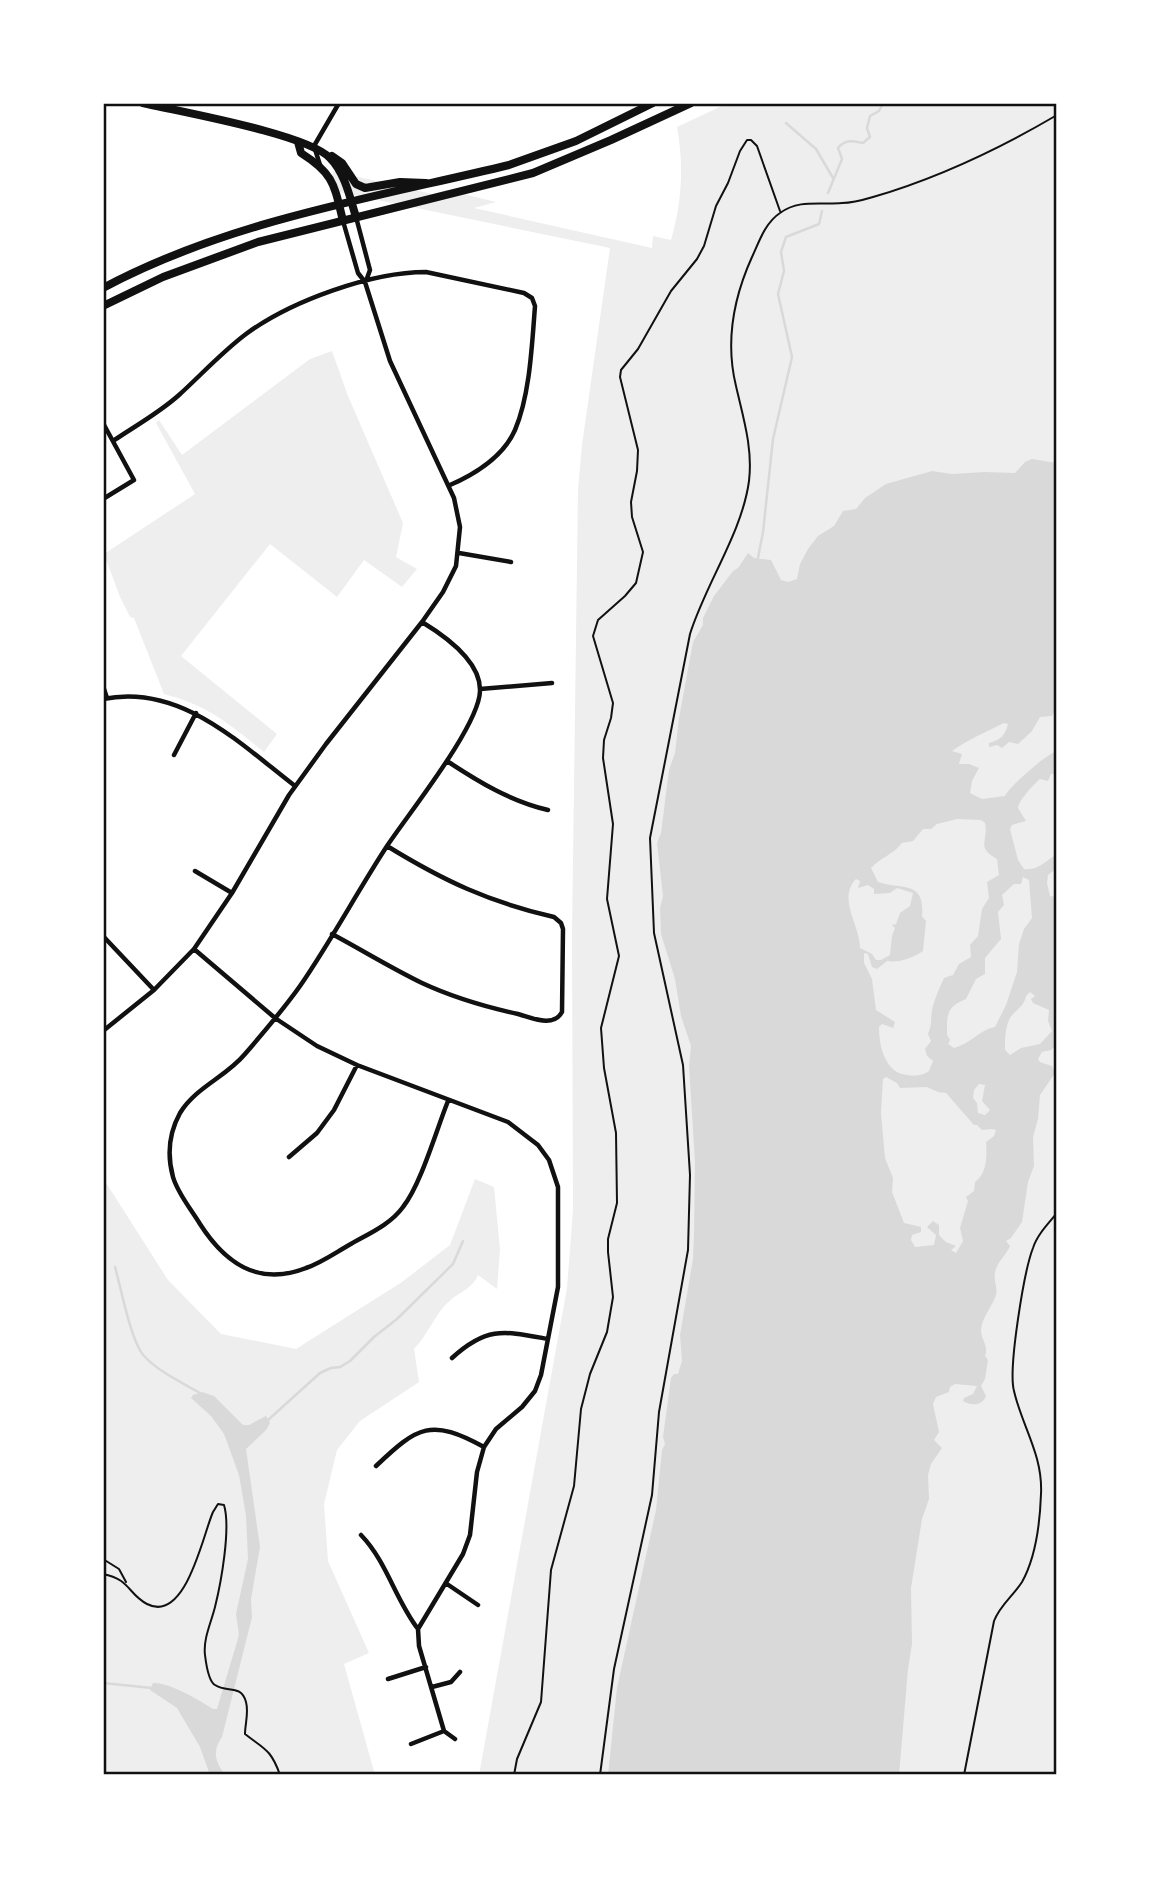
<svg xmlns="http://www.w3.org/2000/svg" width="1160" height="1878" font-family="'Alegreya Sans',sans-serif">
<style>
.green{fill:#eee}
.water{fill:#d9d9d9;fill-rule:evenodd}
.lines{fill:none;stroke-linecap:round;stroke-linejoin:round}
.stream{stroke:#d9d9d9;stroke-width:2.5}
.path{stroke:#111;stroke-width:2}
.minor{stroke:#111;stroke-width:4.5}
.primary{stroke:#111;stroke-width:8}
.neatline{fill:none;stroke:#111;stroke-width:2.5}
</style>
<rect width="100%" height="100%" fill="#fff"/>
<path class="green" d="M728 103H1057V1775H479L567 1288 573 1210 572 935 578 490 582 445 610 248 329 190 333 171 432 194 447 190 496 202 474 208 652 248 653 236 671 240C682 202 684 166 677 127Z
M332 351 348 396 403 523 396 557 417 569 402 587 364 560 337 597 270 544 181 656 277 734 264 752C228 723 209 706 164 694L134 618 130 617 120 597 104 554 195 494 156 423 159 420 182 455 310 359Z
M103 1178 168 1280 221 1334 296 1349 402 1282 450 1245 475 1179 494 1187 500 1249 497 1289 478 1275C473 1287 463 1291 453 1298 435 1312 429 1334 414 1349L419 1382 360 1421 337 1450 324 1504 328 1561 369 1653 344 1664 375 1775H103Z"/>
<path class="water" d="M1032 459 1057 463V707L1052 716 1040 717 1032 731 1018 744 1009 742 1002 748 997 745 989 747V743C1000 740 1005 736 1008 724L1004 723C986 732 967 740 952 751L962 754 959 764H969L979 768 972 781 970 793 982 799 1005 796C1009 787 1046 754 1057 751V774H1051L1048 781 1040 779C1034 784 1018 801 1018 808L1026 821 1012 825 1010 829 1018 860 1024 869C1039 871 1046 860 1057 854V868L1048 875 1047 883 1050 896 1057 897V1044L1051 1050 1042 1052 1038 1059 1040 1062 1052 1066 1055 1073 1040 1095 1038 1119 1033 1137 1034 1166 1028 1182 1022 1222 1011 1238 1006 1241 1010 1246C1007 1254 999 1260 996 1269 992 1279 998 1286 996 1295 992 1307 982 1317 981 1330 981 1340 989 1346 985 1356L988 1360 985 1379 981 1386 986 1396C982 1406 972 1406 963 1401L964 1398 973 1394 977 1386 955 1384 950 1387 949 1392 936 1397 933 1404 939 1432 934 1440 942 1448 931 1464 928 1475 929 1499 922 1519 911 1588 912 1644 908 1669 899 1775H608L617 1688 656 1510 662 1450 665 1444 663 1437 671 1378 674 1374H678L682 1361 680 1335 693 1259 694 1233 695 1162 689 1066 691 1046 681 1016 675 979 661 934 660 908 663 896 657 843 661 833 669 770 675 753 679 718 693 642 703 625V618L714 596 733 571 738 568 748 553 754 558 771 560 781 580 788 582 797 579 800 564 808 549 818 536 834 526 843 511 856 509 865 498 886 484 932 471 952 474 984 472 1015 473 1025 462ZM957 819 981 820 985 823C989 841 975 847 997 859L999 875 987 882 989 898 982 909 978 936 970 945 971 957 959 964 953 975 944 978C940 987 933 1002 932 1011 930 1021 933 1021 928 1034L931 1041 925 1049 927 1056 933 1061 929 1071C921 1076 916 1076 907 1075 885 1073 879 1046 879 1027L882 1024 893 1028 895 1022 876 1010 872 979 864 963V953L868 954 872 967 877 969 887 961C899 963 912 958 923 951L926 921 922 916C925 880 903 890 878 882L871 868C880 858 894 854 902 843L913 841 923 829H931L937 824ZM1023 877 1029 880 1032 918 1024 929 1019 944 1017 972 1006 1005 995 1027C979 1030 970 1044 954 1048L948 1044 950 1040 947 1035C947 1015 946 1007 966 999L976 979 985 974V958L1001 939 998 912 1004 905 1002 895 1014 884H1021ZM856 879 860 881 858 888 868 885 874 889V894L890 893 897 888 913 893 910 906 900 913 896 924 892 925 895 928 892 936 890 955 881 960H876L872 954 860 948C860 925 837 899 856 879ZM1030 992 1035 996 1031 999 1033 1003 1049 1010 1048 1021 1052 1031 1040 1044 1021 1048 1010 1055 1005 1050C1005 1040 1005 1027 1010 1018 1016 1009 1024 1007 1026 996ZM886 1077 897 1083 900 1088 927 1087 938 1092 946 1093 974 1125H977L982 1130 992 1129 996 1130 994 1136 986 1142C987 1156 987 1174 975 1182L974 1191 966 1197 968 1201 960 1228 963 1241 956 1253 951 1250 956 1246 946 1242 939 1235V1225L933 1221 927 1227 936 1235 934 1245 915 1247 911 1240 912 1235 921 1232V1227L904 1223 892 1192 893 1178 885 1158 881 1113 883 1079ZM979 1084 985 1085 982 1101 990 1110 985 1115 978 1113 977 1103 973 1098 974 1090Z
M202 1392 214 1396 243 1425H249L266 1416 270 1423 266 1430 246 1449 260 1547 251 1599 252 1617 222 1737C212 1752 215 1761 225 1775H210L200 1747 177 1708 150 1690 153 1683C169 1682 199 1700 213 1709H217L239 1635 236 1614 248 1559 246 1516 239 1475 224 1434 211 1416 191 1398 193 1395Z"/>
<g class="lines">
<path class="stream" d="M786 123 816 149 833 178
M828 193 842 159 838 148C845 139 852 141 863 143L870 137 867 128 870 116 879 111 883 103
M757 563 763 532 773 439 792 357 778 294 784 271 781 252 786 237 819 224 822 211
M115 1267C121 1288 131 1342 144 1356 159 1372 181 1382 200 1393
M268 1420 320 1373 331 1368 340 1367 350 1361 374 1337 397 1319 453 1264 463 1241
M103 1683 152 1688"/>
<path class="path" d="M103 1559 119 1569 126 1582
M103 1574C130 1579 128 1594 147 1604 186 1624 203 1534 213 1512L218 1504 224 1505C231 1528 221 1583 215 1607 211 1623 203 1639 205 1655 206 1663 208 1681 215 1685 227 1693 241 1684 246 1702 249 1713 245 1724 245 1734 264 1749 271 1749 280 1775
M514 1775 517 1759 541 1702 551 1570 574 1486 581 1409 590 1374 607 1332 613 1297 608 1252V1239L617 1203 616 1133 604 1068 601 1028 619 956 607 899 613 824 603 758 604 740 611 718 613 703 593 636 598 620 625 596 636 583 643 552 632 517 631 502 637 471 638 450 620 377 621 370 638 349 671 291 697 259 704 246 716 206 728 183 740 151 747 140H751L757 146 780 211
M600 1775 614 1669 652 1495 659 1412 688 1250 690 1175 683 1065 654 933 650 838 690 634C706 583 742 533 749 481 753 448 743 417 736 386 725 341 733 299 752 257 759 242 765 223 780 213 799 199 820 205 842 203 852 203 863 200 873 197 938 178 999 149 1057 115
M964 1775 994 1621C1000 1605 1013 1596 1022 1582 1036 1557 1040 1522 1041 1494 1043 1455 1022 1426 1014 1391 1008 1369 1024 1271 1033 1248 1037 1235 1048 1224 1057 1213"/>
<path class="minor" d="M320 165 314 146 339 103
M356 217 370 270 366 281
M103 423 134 480 103 499
M113 441C135 426 159 413 179 395 201 375 222 352 246 334 291 301 371 272 426 272L524 293 532 298 535 306C532 344 530 395 515 430 503 457 475 474 450 485
M459 553 511 562
M422 622C445 636 481 662 480 691 479 726 409 813 387 846 357 892 331 941 300 986 283 1010 264 1032 245 1054 226 1077 196 1087 180 1113 169 1133 167 1155 173 1177 178 1194 191 1209 200 1224 225 1263 258 1287 306 1268 321 1263 335 1253 349 1245 368 1234 390 1225 403 1207 421 1184 436 1131 448 1101
M103 686 107 698
M480 689 552 683
M103 699C180 683 239 743 295 786
M174 755 196 713
M447 761C479 782 510 801 548 810
M195 871 232 893
M332 934C362 950 391 968 422 983 452 997 486 1007 518 1014 533 1018 553 1028 562 1012L563 929 561 923 554 917C489 902 444 881 387 846
M103 936 154 990
M194 949 275 1018 317 1046 357 1065 508 1122 538 1145 549 1160 558 1187V1287L541 1375 535 1391 522 1407 496 1429 484 1447 477 1472 470 1535 463 1554 418 1629
M103 1031 154 990 194 949 232 893 289 795 326 744 422 622 443 592 456 566 460 527 454 498 390 361 365 282 358 273 343 221
M289 1157 317 1133 334 1110 357 1065
M452 1358C487 1326 504 1331 548 1339
M376 1466C418 1426 431 1418 484 1447
M361 1535C387 1562 395 1599 418 1629
M447 1584 478 1605
M418 1629 419 1646 444 1731 455 1739
M388 1679 426 1667
M432 1687 451 1682 460 1672
M411 1744 444 1731"/>
<path class="primary" d="M143 103C181 112 307 134 330 158 345 173 350 198 356 217
M298 142 301 153C334 174 334 184 343 221
M332 156 342 163 356 184 365 188 400 182 426 183
M103 288C228 221 373 198 509 165L576 141 653 103
M103 306 163 277 258 242 533 173 611 140 691 103"/>
</g>
<rect width="1160" height="1878" fill="none" stroke="#ffffff" stroke-width="210"/>
<rect x="105" y="105" width="950" height="1668" class="neatline"/>
</svg>
